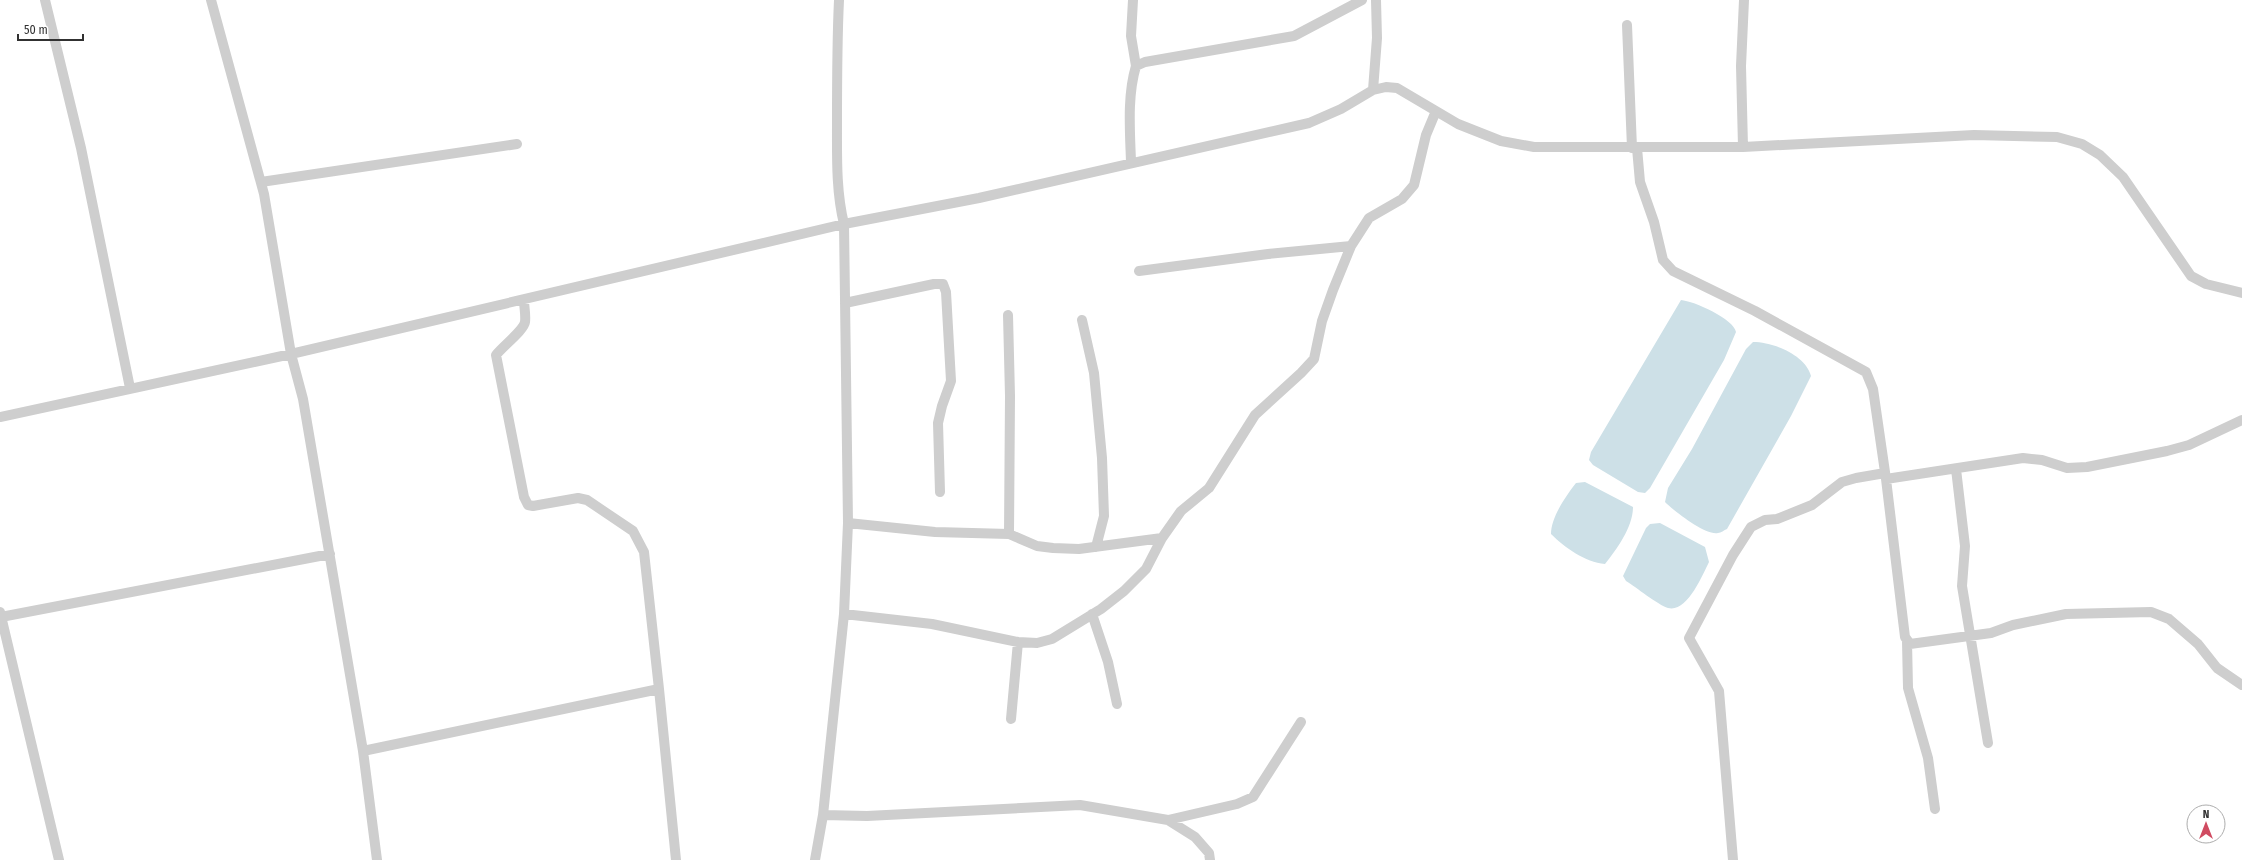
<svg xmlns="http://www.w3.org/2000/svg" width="2242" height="860" font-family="'Fira Sans Condensed',sans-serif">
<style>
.water{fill:#cde0e7}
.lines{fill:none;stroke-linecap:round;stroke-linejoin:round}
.minor{stroke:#cecece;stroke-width:10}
</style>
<rect width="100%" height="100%" fill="#fff"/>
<path class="water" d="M1681 300C1694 301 1734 319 1736 332L1724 360 1650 488 1645 493 1638 492 1593 465 1589 460 1591 452Z
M1753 342C1773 342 1806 355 1811 376L1791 416 1727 529C1724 530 1721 533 1718 533 1706 536 1674 511 1665 502L1668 488 1692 449 1746 349Z
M1585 482 1633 507C1633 527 1617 549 1605 564 1585 562 1565 548 1551 534 1551 517 1566 496 1576 483Z
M1660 523 1705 547 1709 562C1702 576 1687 613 1668 608 1658 605 1636 587 1626 581L1623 576 1646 528 1650 524Z"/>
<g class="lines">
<path class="minor" d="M45 0 81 148 130 388
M211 0 264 194 291 354 303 399 363 751 377 860
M1133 0 1131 36 1136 66
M1627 25 1632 148
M1373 90 1386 87 1397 88 1458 124 1501 141 1534 147H1743L1974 135 2057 137 2082 144 2100 155 2123 177 2191 276 2206 284 2242 293
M1743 147 1741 66 1744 0
M1637 148 1640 182 1654 222 1663 260 1673 271 1755 311 1866 372 1873 389 1886 479 2023 458 2042 460 2067 468 2087 467 2167 451 2189 445 2242 420
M1131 162C1130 131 1127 96 1136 66L1145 62 1294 36 1362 0
M261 182 517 144
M1139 271 1268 254 1351 246
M524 300C524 307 526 315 525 322 524 330 503 346 496 355L524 497 528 505 533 506 578 498 587 500 633 531 644 552 659 689
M845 303 934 284H943L946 292 951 381 942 406 938 423 940 492
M1008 315 1010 396 1009 534
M1082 320 1094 373 1102 458 1104 516 1096 547
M0 417 291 354 844 224 979 198 1309 123 1341 109 1373 90 1377 38 1376 0
M1956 469 1965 546 1962 586 1988 743
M1886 479 1905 637 1910 644 1991 633 2013 625 2066 614 2151 612 2169 619 2198 644 2217 668 2242 685
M848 523 935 532 1009 534 1037 546 1053 548 1079 549 1162 538
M0 612 59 860
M844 614 932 624 1018 642 1037 643 1052 639 1101 609 1124 591 1146 569 1162 538 1181 511 1209 488 1255 415 1301 373 1314 359 1322 321 1333 290 1351 246 1369 218 1402 199 1414 185 1426 135 1436 111
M1092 614 1108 662 1117 704
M1 617 330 554
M1907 641 1908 688 1928 758 1935 809
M1011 719 1018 642
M363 751 659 689 676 860
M823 815 867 816 1080 805 1168 820 1195 837 1209 853 1210 860
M1168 820 1237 804 1253 797 1301 722
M815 860 823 815 844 614 848 523 844 224C836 191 837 157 837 123 837 82 837 41 839 0
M1733 860 1719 691 1689 638 1733 555 1751 527 1765 520 1777 519 1812 505 1842 482 1856 478 1885 473"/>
</g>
<g transform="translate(2206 824)"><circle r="19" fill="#ffffff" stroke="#adadad"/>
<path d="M0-3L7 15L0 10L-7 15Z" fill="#d04b61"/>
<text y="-6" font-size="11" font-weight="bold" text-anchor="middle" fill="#313131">N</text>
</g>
<path d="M18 34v6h65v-6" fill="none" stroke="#313131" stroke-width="2"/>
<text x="24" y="34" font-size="12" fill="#313131" stroke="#ffffff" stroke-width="3" paint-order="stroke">50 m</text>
</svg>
